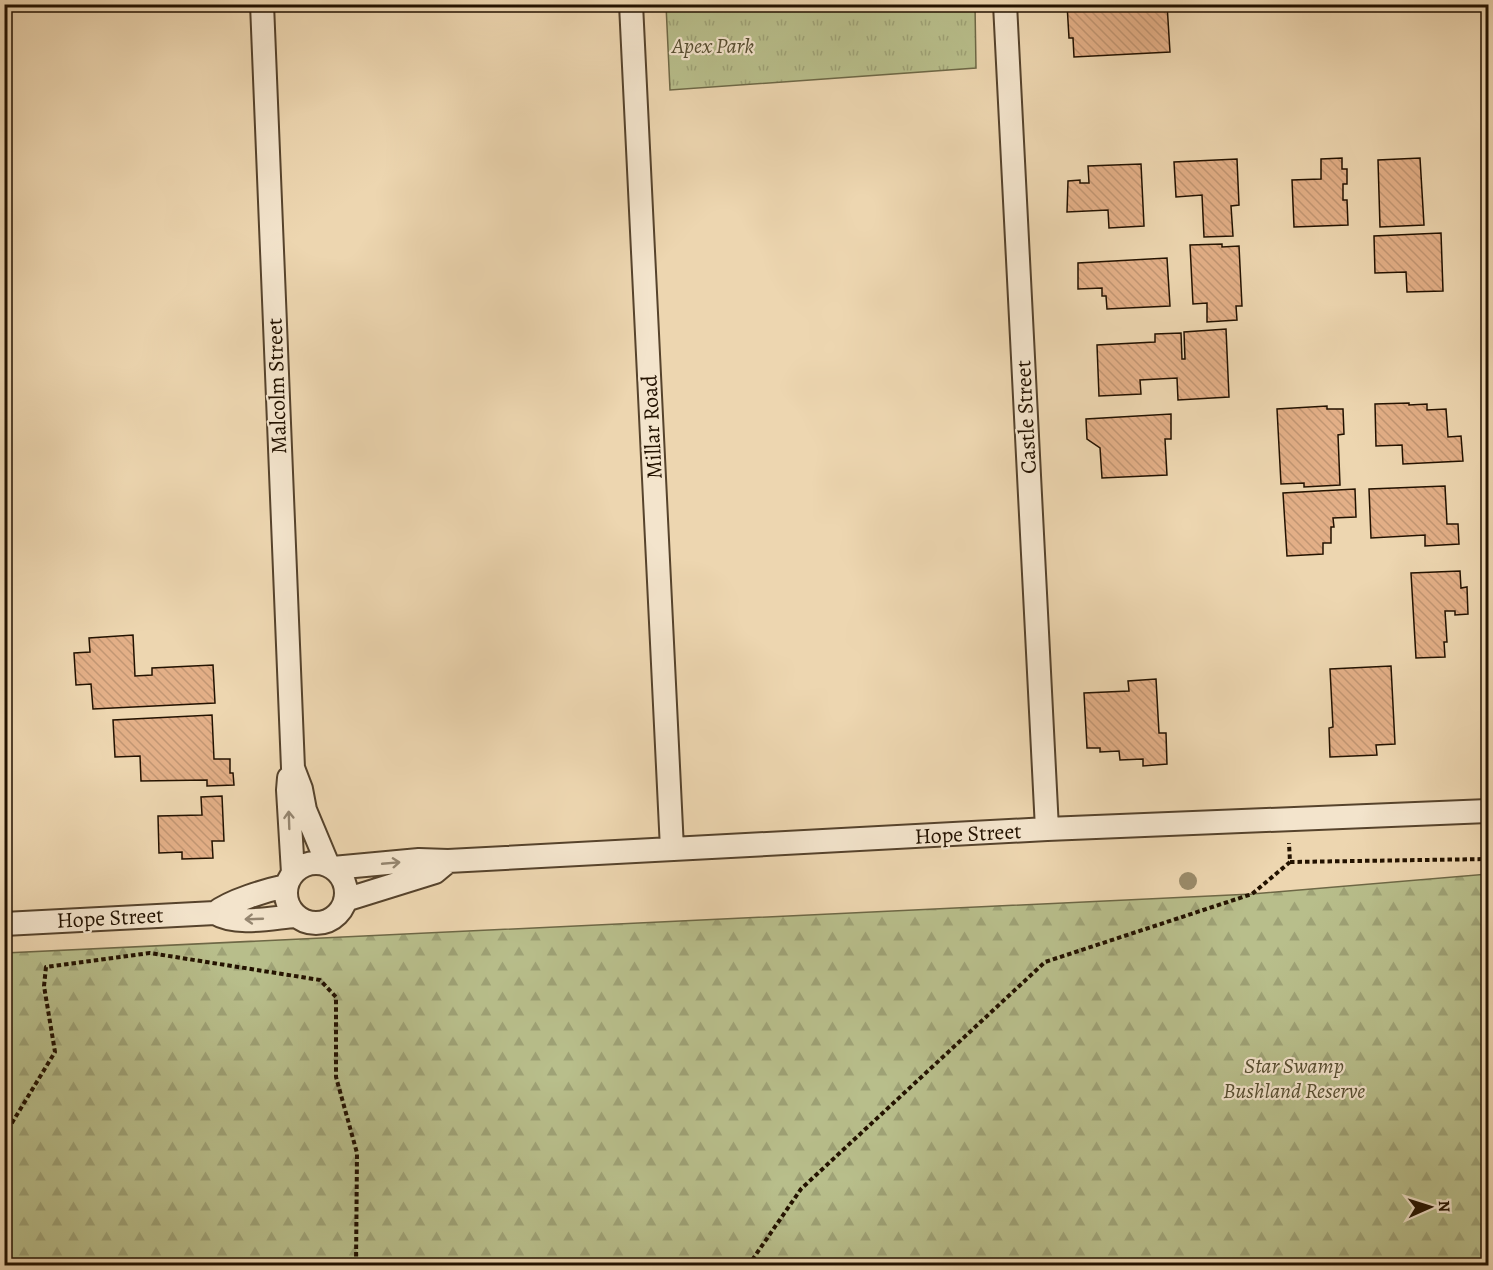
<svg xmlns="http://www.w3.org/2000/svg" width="1493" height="1270" font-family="Alegreya,serif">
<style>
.forest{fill:url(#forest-firs);stroke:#6e6846;stroke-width:1.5}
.park{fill:url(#park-tufts);stroke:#6e6846;stroke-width:1.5}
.building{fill:url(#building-back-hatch);stroke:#231200;stroke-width:1.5}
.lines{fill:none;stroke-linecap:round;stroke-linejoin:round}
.minor-casing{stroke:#56432c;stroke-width:26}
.path{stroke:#231200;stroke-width:4;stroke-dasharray:4.5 3;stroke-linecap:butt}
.minor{stroke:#f3e4cc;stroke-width:22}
.tree{fill:#9a8b6a}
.oneway{stroke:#958670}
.labels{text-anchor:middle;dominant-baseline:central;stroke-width:4.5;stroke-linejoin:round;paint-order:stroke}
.park-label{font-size:22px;font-style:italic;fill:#574e31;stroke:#f3e4cc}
.street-label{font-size:22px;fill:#231200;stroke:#f3e4cc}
</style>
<defs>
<pattern id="forest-firs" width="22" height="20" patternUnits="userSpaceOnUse" patternTransform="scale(1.5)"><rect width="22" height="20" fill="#b8be8b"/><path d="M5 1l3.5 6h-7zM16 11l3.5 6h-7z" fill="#9ea276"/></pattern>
<pattern id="park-tufts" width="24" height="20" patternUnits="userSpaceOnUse" patternTransform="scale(1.5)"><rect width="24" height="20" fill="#b8be8b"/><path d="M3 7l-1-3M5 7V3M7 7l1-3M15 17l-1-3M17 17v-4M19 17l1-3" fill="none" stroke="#9ea276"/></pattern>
<pattern id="building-back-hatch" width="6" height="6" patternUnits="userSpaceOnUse" patternTransform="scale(1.5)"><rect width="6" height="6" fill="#e3af87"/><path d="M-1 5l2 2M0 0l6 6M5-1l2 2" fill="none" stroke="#c29673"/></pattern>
</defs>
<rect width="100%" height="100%" fill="#edd6b0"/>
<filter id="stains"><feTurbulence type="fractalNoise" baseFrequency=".00333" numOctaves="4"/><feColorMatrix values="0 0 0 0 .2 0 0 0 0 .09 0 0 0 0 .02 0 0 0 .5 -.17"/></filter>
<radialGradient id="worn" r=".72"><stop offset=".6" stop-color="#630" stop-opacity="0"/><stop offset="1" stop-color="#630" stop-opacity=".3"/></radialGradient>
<path class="forest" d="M1488 874V1265H5V953L1252 894Z"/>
<path class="park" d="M666 5H975L976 68 670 90Z"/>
<path class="building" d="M1067 4H1167L1170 52 1074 57 1073 38H1069Z
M1342 158V169H1347V184H1343V200H1347L1348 225 1294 227 1292 180 1321 179V159Z
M1420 158 1424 225 1380 227 1378 160Z
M1237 159 1239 205 1231 206 1233 236 1204 237 1202 195 1176 197 1174 162Z
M1141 164 1144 226 1109 228 1108 210 1067 212 1068 181 1080 180V183H1089L1088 166Z
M1441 233 1443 291 1407 292 1406 272 1375 273 1374 236Z
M1222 244V247L1239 246 1242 306H1236L1237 320 1207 322V303L1193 304 1190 245Z
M1167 258 1170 306 1107 309 1106 296H1102V288L1078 289V263Z
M1226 329 1229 397 1178 400 1177 378 1140 380 1141 394 1099 396 1097 345 1155 342V334L1181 333 1182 359H1185L1184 332Z
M1409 403V405L1427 404V410L1446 409 1448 437 1461 436 1463 461 1403 464 1402 445 1376 446 1375 404Z
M1327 406V409H1343L1344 434 1338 435 1340 485 1304 487V483L1281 484 1277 409Z
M1171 414V439H1165L1167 475 1102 478 1100 448 1087 439 1086 419Z
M1445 486 1447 524H1458L1459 544 1425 546V535L1371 538 1369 489Z
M1355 489 1356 517 1333 518 1334 527H1331V543H1323V554L1287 556 1283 493Z
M1460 571 1461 588 1467 587 1468 614 1455 615V611H1445L1447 642H1444L1445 657 1416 658 1411 573Z
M133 635 135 676 152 675V668L213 665 215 703 93 709 91 684 76 685 74 653 90 652 89 638Z
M1391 666 1395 744 1376 745 1377 755 1330 757 1329 728 1333 727 1330 669Z
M1156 679 1159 733H1166L1167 764 1143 766V759L1120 760 1119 751 1100 752V748H1087L1084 693 1129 691 1128 681Z
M212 715 214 759H230V773H233L234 785 207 786V780L141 781 140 756 115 757 113 720Z
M222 796 224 841H212L213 858 182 859V852L159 853 158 816 202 815 201 797Z"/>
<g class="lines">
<g class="minor-casing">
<path id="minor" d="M262 4 293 768 301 789 305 810 328 865
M631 4 672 849
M1005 4 1047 829
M289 778 288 790 293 873
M286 893a30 30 0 1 1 60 0a30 30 0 1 1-60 0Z
M333 868 419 860 448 861 1047 829 1488 811
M345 900 435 872 447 862
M215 913C237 926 271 918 295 916
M4 924 215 913C230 901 267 890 286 886"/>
</g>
<path class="path" d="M1290 862 1488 859
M4 1136 55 1052 44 986 46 967 150 953 320 980 336 997V1077L357 1153 356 1266
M748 1266 801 1189 1045 962 1252 894 1290 862 1289 843"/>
<use href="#minor" class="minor"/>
</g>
<circle class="tree" cx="1188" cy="881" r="9"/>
<defs><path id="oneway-shaft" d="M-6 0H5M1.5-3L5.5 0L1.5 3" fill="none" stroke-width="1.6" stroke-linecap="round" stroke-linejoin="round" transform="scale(1.5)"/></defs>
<g class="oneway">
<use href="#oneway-shaft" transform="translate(289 820) rotate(-92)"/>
<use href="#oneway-shaft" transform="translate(391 863) rotate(-5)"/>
<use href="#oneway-shaft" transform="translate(254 919) rotate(178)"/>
</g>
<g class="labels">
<g class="park-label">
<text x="713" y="46">Apex Park</text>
<text x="1294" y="1066">Star Swamp<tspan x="1294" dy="25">Bushland Reserve</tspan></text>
</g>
<g class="street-label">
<text transform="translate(277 386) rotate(-92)">Malcolm Street</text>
<text transform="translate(1026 417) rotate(-93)">Castle Street</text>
<text transform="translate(652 427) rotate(-93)">Millar Road</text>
<text transform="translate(968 834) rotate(-3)">Hope Street</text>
<text transform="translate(110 918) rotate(-3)">Hope Street</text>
</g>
</g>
<rect width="1493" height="1270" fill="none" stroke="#edd6b0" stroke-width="24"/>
<rect x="6" y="6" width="1481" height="1258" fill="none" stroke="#231200" stroke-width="3"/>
<rect x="12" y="12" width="1469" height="1246" fill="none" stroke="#231200" stroke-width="1.5"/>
<g transform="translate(1430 1207) rotate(87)" stroke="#f3e4cc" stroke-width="4.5" paint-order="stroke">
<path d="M0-4.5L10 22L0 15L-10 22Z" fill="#231200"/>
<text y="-9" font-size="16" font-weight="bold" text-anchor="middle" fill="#231200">N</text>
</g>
<rect width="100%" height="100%" filter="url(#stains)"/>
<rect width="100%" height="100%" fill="url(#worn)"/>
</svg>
